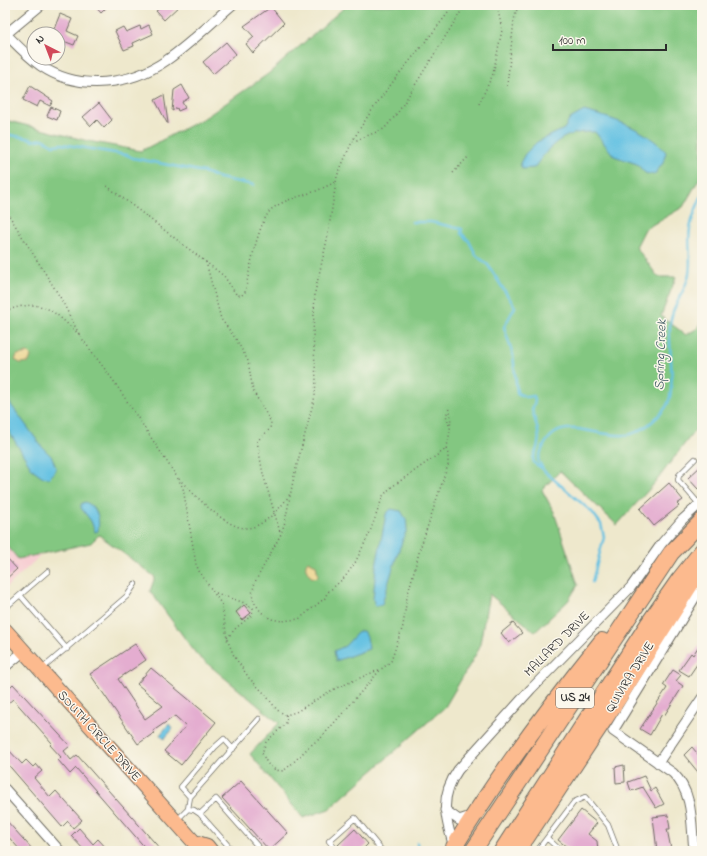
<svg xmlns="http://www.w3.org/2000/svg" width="707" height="856" font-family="'Indie Flower',sans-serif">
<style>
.built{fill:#f7cfd3}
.green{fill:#83c781;stroke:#577956}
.sand{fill:#eeda9e;stroke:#8c8264}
.water{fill:#64c1e2;stroke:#487686}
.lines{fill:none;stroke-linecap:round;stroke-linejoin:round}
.stream{stroke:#64c1e2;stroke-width:2.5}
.building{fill:#e4add0}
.lane-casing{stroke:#6f6d63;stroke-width:6}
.street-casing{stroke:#6f6d63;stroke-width:11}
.primary-casing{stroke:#6f6d63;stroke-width:16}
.highway-casing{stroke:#6f6d63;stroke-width:18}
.path{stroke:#6f6d63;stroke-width:1.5;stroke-dasharray:1 3;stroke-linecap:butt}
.lane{stroke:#fff;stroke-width:4.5}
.street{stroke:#fff;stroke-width:9}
.primary{stroke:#fcba8e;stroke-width:14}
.highway{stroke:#fcba8e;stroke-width:16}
.labels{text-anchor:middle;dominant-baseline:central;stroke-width:3;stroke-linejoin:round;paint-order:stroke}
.shield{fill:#fbf7ec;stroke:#696865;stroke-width:1}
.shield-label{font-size:12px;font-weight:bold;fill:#2b2b2b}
.street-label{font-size:13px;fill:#2b2b2b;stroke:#fbf7ec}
.water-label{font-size:14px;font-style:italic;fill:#3c5862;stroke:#fbf7ec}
</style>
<rect width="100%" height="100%" fill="#fbf7ec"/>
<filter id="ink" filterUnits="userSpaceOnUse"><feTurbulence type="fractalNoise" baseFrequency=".025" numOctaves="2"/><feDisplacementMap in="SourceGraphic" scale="8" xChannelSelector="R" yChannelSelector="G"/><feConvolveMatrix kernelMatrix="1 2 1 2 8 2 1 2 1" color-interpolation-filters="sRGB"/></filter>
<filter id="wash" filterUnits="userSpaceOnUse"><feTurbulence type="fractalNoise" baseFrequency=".012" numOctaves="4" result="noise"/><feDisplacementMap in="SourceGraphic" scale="16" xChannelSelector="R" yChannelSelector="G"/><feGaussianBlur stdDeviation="0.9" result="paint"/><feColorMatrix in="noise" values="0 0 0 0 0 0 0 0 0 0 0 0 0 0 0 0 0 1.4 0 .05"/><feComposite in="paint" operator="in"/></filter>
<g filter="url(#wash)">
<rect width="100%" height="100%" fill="#eee8cc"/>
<path class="built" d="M5 543 18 559 42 554 5 589Z"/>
<path class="green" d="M347 5H702V174L683 207 645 229 636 247 658 277H676L661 316 686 335 698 328 702 318V421L654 484 617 525 560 471 542 490 554 512 578 585 568 601 535 632 489 594 479 649 445 707 329 809 303 818 250 754 279 723 197 655 150 591 155 577 99 535 91 543 18 559 5 543V120L88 141 141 151 206 117 268 74Z"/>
<path class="sand" d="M28 353 31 356 29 362 20 363 15 360 17 355Z
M308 561 316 565 318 575 317 578 311 577C307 572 303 566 308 561Z"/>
<path class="water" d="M584 111C614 119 645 128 666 152L663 163 654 175 645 173 637 164 614 156 595 132C563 131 552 143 534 168L522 169 520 163 525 154 537 142 564 129 570 119Z
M5 401 9 402 42 447 52 457 56 468 53 474 49 478 43 477 32 469 5 425Z
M85 502C98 507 100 519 98 531L95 532 91 521 81 508V504Z
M391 509 401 511 406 519 407 529 397 555 382 604 375 606 373 599 376 567 386 514Z
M359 631H363L367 637 369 649 336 661 334 651 345 646Z
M169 724 173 729 164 739 160 735Z"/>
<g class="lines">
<path class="stream" d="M5 134 32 139V141L43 139 53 145 62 144 127 155 133 158 204 172 219 178 254 185
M412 222H431L462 229 461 233 469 241 476 255 488 265 515 307 504 327 513 355 517 393 526 397 534 396 535 401 532 410C538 430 543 438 533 458L534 463 543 469
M592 582 604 537 601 524 592 512 544 471 538 460C554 407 589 438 626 435 640 434 658 418 666 407 677 391 668 346 670 326 671 308 683 295 688 278 693 262 687 244 690 229 692 217 697 206 702 195
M417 843 418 851"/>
</g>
<g id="blocks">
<path class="building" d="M94 5H109L101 13Z
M164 5H180L164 20 156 11Z
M271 7 284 23 253 53 246 44 254 37 244 26Z
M60 14 72 19 67 31 78 36 74 45 58 39V34H52Z
M149 25 153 34 133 43 134 46 124 50 115 31 123 27 126 32 140 26 141 29Z
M226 42 236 54 213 74 203 62Z
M182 85 189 98 182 102 185 108 178 111 177 108 172 111 174 90Z
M30 86 53 101 50 106 40 101 37 107 23 100Z
M164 95 168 123H167L155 100Z
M99 103 112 120 104 128 97 120 91 126 83 117Z
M51 107 60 111 57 120 47 116Z
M702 465V485L698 489 688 478Z
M669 483 683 500 677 504 679 506 654 526 640 509Z
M5 556 17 569 5 580Z
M244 605 251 613 242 620 236 612Z
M513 623 522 633 509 643 501 633Z
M702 641V657L689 676 679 670 691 653 693 655Z
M135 644 146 660 118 679 145 719 163 706 137 684 151 668 216 722 181 765 164 751 186 726 175 716 153 731 154 733 138 744 90 674Z
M673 670 681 675 676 681 683 686 664 716 662 714 650 735 640 729 667 688 663 685Z
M13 684 70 746 64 751 71 760 77 755 162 851H148L76 768 70 774 58 760 61 757 50 745 52 743 13 699 5 706V692Z
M5 746 22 764 26 760 33 767 36 764 42 771 34 778 50 797 56 791 82 820 73 828 68 821 62 827 5 761Z
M692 747 702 759V777L684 755Z
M624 765 625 782 616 783 615 767Z
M644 776 651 791 655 788 664 804 656 808 643 787 631 791 628 782Z
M241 781 288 833 269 850 222 798Z
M581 810 597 823 588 834 597 841 598 851H572L558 840Z
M668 815 670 829H667L671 849 657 851 653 817Z
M5 819 34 851H21L5 833Z
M79 828 93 844 98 839 109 851H85L71 836Z
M355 829 368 844 361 851H343L338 845Z"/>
</g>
</g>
<g filter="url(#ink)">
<use href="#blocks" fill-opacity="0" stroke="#6f6d63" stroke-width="1"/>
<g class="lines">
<g class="lane-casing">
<path id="lane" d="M695 459 679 475 678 480 699 504
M20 595 67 649
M5 608 48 571
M42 669 127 596 135 584
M190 797 259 719
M188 809 194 810 200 814 216 799 262 851
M200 814 233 851
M177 820 188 809 190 797 181 787 215 747 224 739 233 749
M548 839 561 851
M337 851 329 841 355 818 382 851
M537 851 574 802 585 797 608 825 618 851"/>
</g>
<g class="street-casing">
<path id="street" d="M5 33C16 44 27 56 41 66 79 92 131 85 167 60 190 44 211 23 232 5
M6 34 41 5
M5 667 24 651
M658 763 702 698
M5 789 60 851
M445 810 459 820 474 815
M454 847C445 818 439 797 458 770L531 689 631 587 662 543 682 520 702 502
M694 851C691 823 694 794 673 773L613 731 702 586"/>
</g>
<g class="primary-casing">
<path id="primary" d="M5 630 194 842 207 846 211 851"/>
</g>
<g class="highway-casing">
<path id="highway" d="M454 847C498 775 549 707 602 641
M473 851 671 553 702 521
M502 851 649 623 679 580 702 551
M514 851 526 838 619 697 700 569"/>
</g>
<path class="path" d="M507 86 514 20 518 5
M479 104 493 74 495 64 502 30 497 5
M352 142C380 92 420 51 454 5
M453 173 469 156
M107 186 224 276 236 294 241 296 245 292C249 273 258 219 273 208 286 199 302 196 316 191 323 188 329 185 336 182
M5 209 60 297 80 336 113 380 177 477 183 488 196 564 199 571 222 605 227 639 234 656 249 678 265 694 277 710 286 715 296 712 332 690 383 668 391 661 403 626 407 597 420 549 448 465V454L446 449
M206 262 221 319 236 339 248 361 253 391 271 422 270 429 257 441 263 474 280 532
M5 311C45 297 51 310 80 335
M449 425 446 415 449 409C453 414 449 442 446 449L390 488 383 496 370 532 355 563 345 577 327 593 325 598 299 619 282 621 271 619 261 612 254 602 252 594 255 582 281 534 285 522 294 476 315 396 316 379 313 335 315 292 327 240 337 176 352 142 384 129 397 114 465 5
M179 479C193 493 224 527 245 528 262 529 282 507 290 494
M5 507 10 515 8 519 5 520
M216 593 242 602 253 608 252 615 236 628 227 638
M286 715 287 722 266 742 262 753C267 764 270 770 283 771 297 761 306 747 321 738L381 669"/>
<use href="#lane" class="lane"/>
<use href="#street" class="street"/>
<use href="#primary" class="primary"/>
<use href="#highway" class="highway"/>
</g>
</g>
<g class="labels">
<rect class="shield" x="556" y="688" width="38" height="20" rx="3"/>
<g class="shield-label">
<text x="575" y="698">US 24</text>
</g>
<g class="street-label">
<text transform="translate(557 644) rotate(-45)">MALLARD DRIVE</text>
<text transform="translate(630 677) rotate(-58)">QUIVIRA DRIVE</text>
<text transform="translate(99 736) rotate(48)">SOUTH CIRCLE DRIVE</text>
</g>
<g class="water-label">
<text transform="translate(661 355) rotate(-88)">Spring Creek</text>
</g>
</g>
<rect width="707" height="856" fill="none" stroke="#fbf7ec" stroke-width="20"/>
<g transform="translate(46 46) rotate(318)"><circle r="19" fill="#fbf7ec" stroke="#a8a59f"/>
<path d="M0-3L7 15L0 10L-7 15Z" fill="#d1495b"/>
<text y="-6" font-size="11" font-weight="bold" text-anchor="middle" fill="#2b2b2b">N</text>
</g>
<path d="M553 44v6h113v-6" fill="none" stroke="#2b2b2b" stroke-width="2"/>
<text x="559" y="44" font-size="12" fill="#2b2b2b" stroke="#fbf7ec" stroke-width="3" paint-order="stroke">100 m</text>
</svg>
